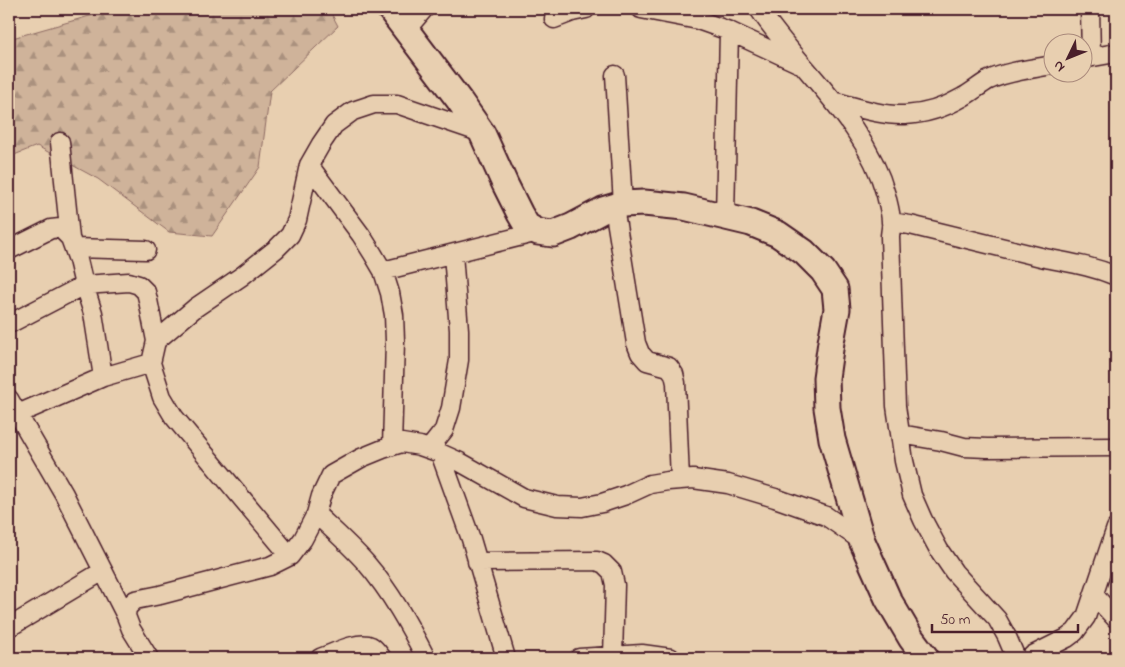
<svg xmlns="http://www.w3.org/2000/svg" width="1125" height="667" font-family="'Indie Flower',sans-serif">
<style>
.forest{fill:url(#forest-firs);stroke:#8c6962}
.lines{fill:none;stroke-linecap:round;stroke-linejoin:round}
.street-casing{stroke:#4a1f2b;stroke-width:21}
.secondary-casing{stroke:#4a1f2b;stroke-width:29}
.street{stroke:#e8cfb0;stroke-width:18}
.secondary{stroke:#e8cfb0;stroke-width:25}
</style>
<defs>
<pattern id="forest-firs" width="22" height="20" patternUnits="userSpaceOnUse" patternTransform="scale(1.25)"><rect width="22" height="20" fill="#cfb39a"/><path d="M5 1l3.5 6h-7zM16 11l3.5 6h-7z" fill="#aa917e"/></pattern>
</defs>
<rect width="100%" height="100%" fill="#e8cfb0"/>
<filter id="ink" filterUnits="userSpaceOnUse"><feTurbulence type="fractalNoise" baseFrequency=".02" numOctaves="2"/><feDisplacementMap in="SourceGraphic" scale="10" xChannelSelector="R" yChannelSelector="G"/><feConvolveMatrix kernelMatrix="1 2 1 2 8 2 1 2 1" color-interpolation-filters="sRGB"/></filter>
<g filter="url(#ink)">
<path class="forest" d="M114 9H329L338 26 270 91 260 167 212 236 169 232 98 179 37 146 9 157V39Z"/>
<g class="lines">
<g class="street-casing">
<path id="street" d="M641 9 698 20 729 31 798 63
M759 9C800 71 866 121 886 195 888 204 891 213 891 222 892 227 890 232 890 237L896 406 904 461 912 495 923 520 939 550 954 572 997 619 1007 637 1016 658
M1090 9 1091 57
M554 19 572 12 586 9
M406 30 424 9
M1082 59 1116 53
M615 75 623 204
M833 101C856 107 881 116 905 115 925 114 946 107 963 97 972 92 980 85 989 80 1008 71 1032 69 1052 65
M60 142 70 238
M309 165 361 235 373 254 383 271 390 293 394 315 395 341 392 446
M614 207 636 343 640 353 647 361 669 367 674 374 676 383 680 480
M725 217 729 31
M891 222 910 225C955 236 1000 247 1045 258 1070 263 1092 266 1116 276
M74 248 146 250
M9 250 51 229 60 228 70 238 78 260 84 285 93 313 103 377
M383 271 538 232
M9 324 84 285 129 282 139 285 146 292 148 300 156 341
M9 399 64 494 126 616
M18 414 103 377 151 363
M900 434 941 441 964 447 987 448 1116 447
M429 449 444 430 451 408 459 360V330L453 254
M440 453 471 539 506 658
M316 514C333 530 350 545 366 563 391 592 409 625 426 658
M290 556 174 417 162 397 151 363 156 341 195 308 242 276 276 249 290 235 297 220 309 165 321 144 334 125 353 111 374 104H397L482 133
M477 562 597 561 604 564 612 572 615 585 613 656
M1094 595 1116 619
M13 625 103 571
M149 658 131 629 126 616 127 608 135 600 160 595 270 566 290 556 303 539 316 514 321 496 331 475 361 458 383 449 402 443 420 446 440 453 460 462 524 498 557 506 582 507 602 503 626 495 650 484 668 481 693 479 728 484 775 498 826 516 862 541
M320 658C332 654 358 640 371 646 375 648 379 654 382 658
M579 658 642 654 671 658
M1030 658 1033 655 1067 638 1075 632 1086 617 1116 528"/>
</g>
<g class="secondary-casing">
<path id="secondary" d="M390 9 459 100 482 133 505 184 520 214 527 226 538 232 553 234 571 227 603 210 623 204 644 203 684 207 751 223 778 234 804 252 823 271 835 289 837 309 831 342 826 378 827 408 832 439 862 541 888 599 911 638 926 658"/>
</g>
<use href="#street" class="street"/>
<use href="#secondary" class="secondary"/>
</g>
</g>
<rect width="1125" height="667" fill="none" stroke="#e8cfb0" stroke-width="30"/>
<rect x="15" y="15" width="1095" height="637" fill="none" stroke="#4a1f2b" stroke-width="2" filter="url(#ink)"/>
<g transform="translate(1068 58) rotate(227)"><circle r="24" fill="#e8cfb0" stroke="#a9897b"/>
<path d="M0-4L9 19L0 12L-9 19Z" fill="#4a1f2b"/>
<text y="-8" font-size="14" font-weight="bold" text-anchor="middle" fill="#4a1f2b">N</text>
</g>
<path d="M932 624v8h146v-8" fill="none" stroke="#4a1f2b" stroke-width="2.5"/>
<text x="940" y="624" font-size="15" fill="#4a1f2b" stroke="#e8cfb0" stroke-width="4" paint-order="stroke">50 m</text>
</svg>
